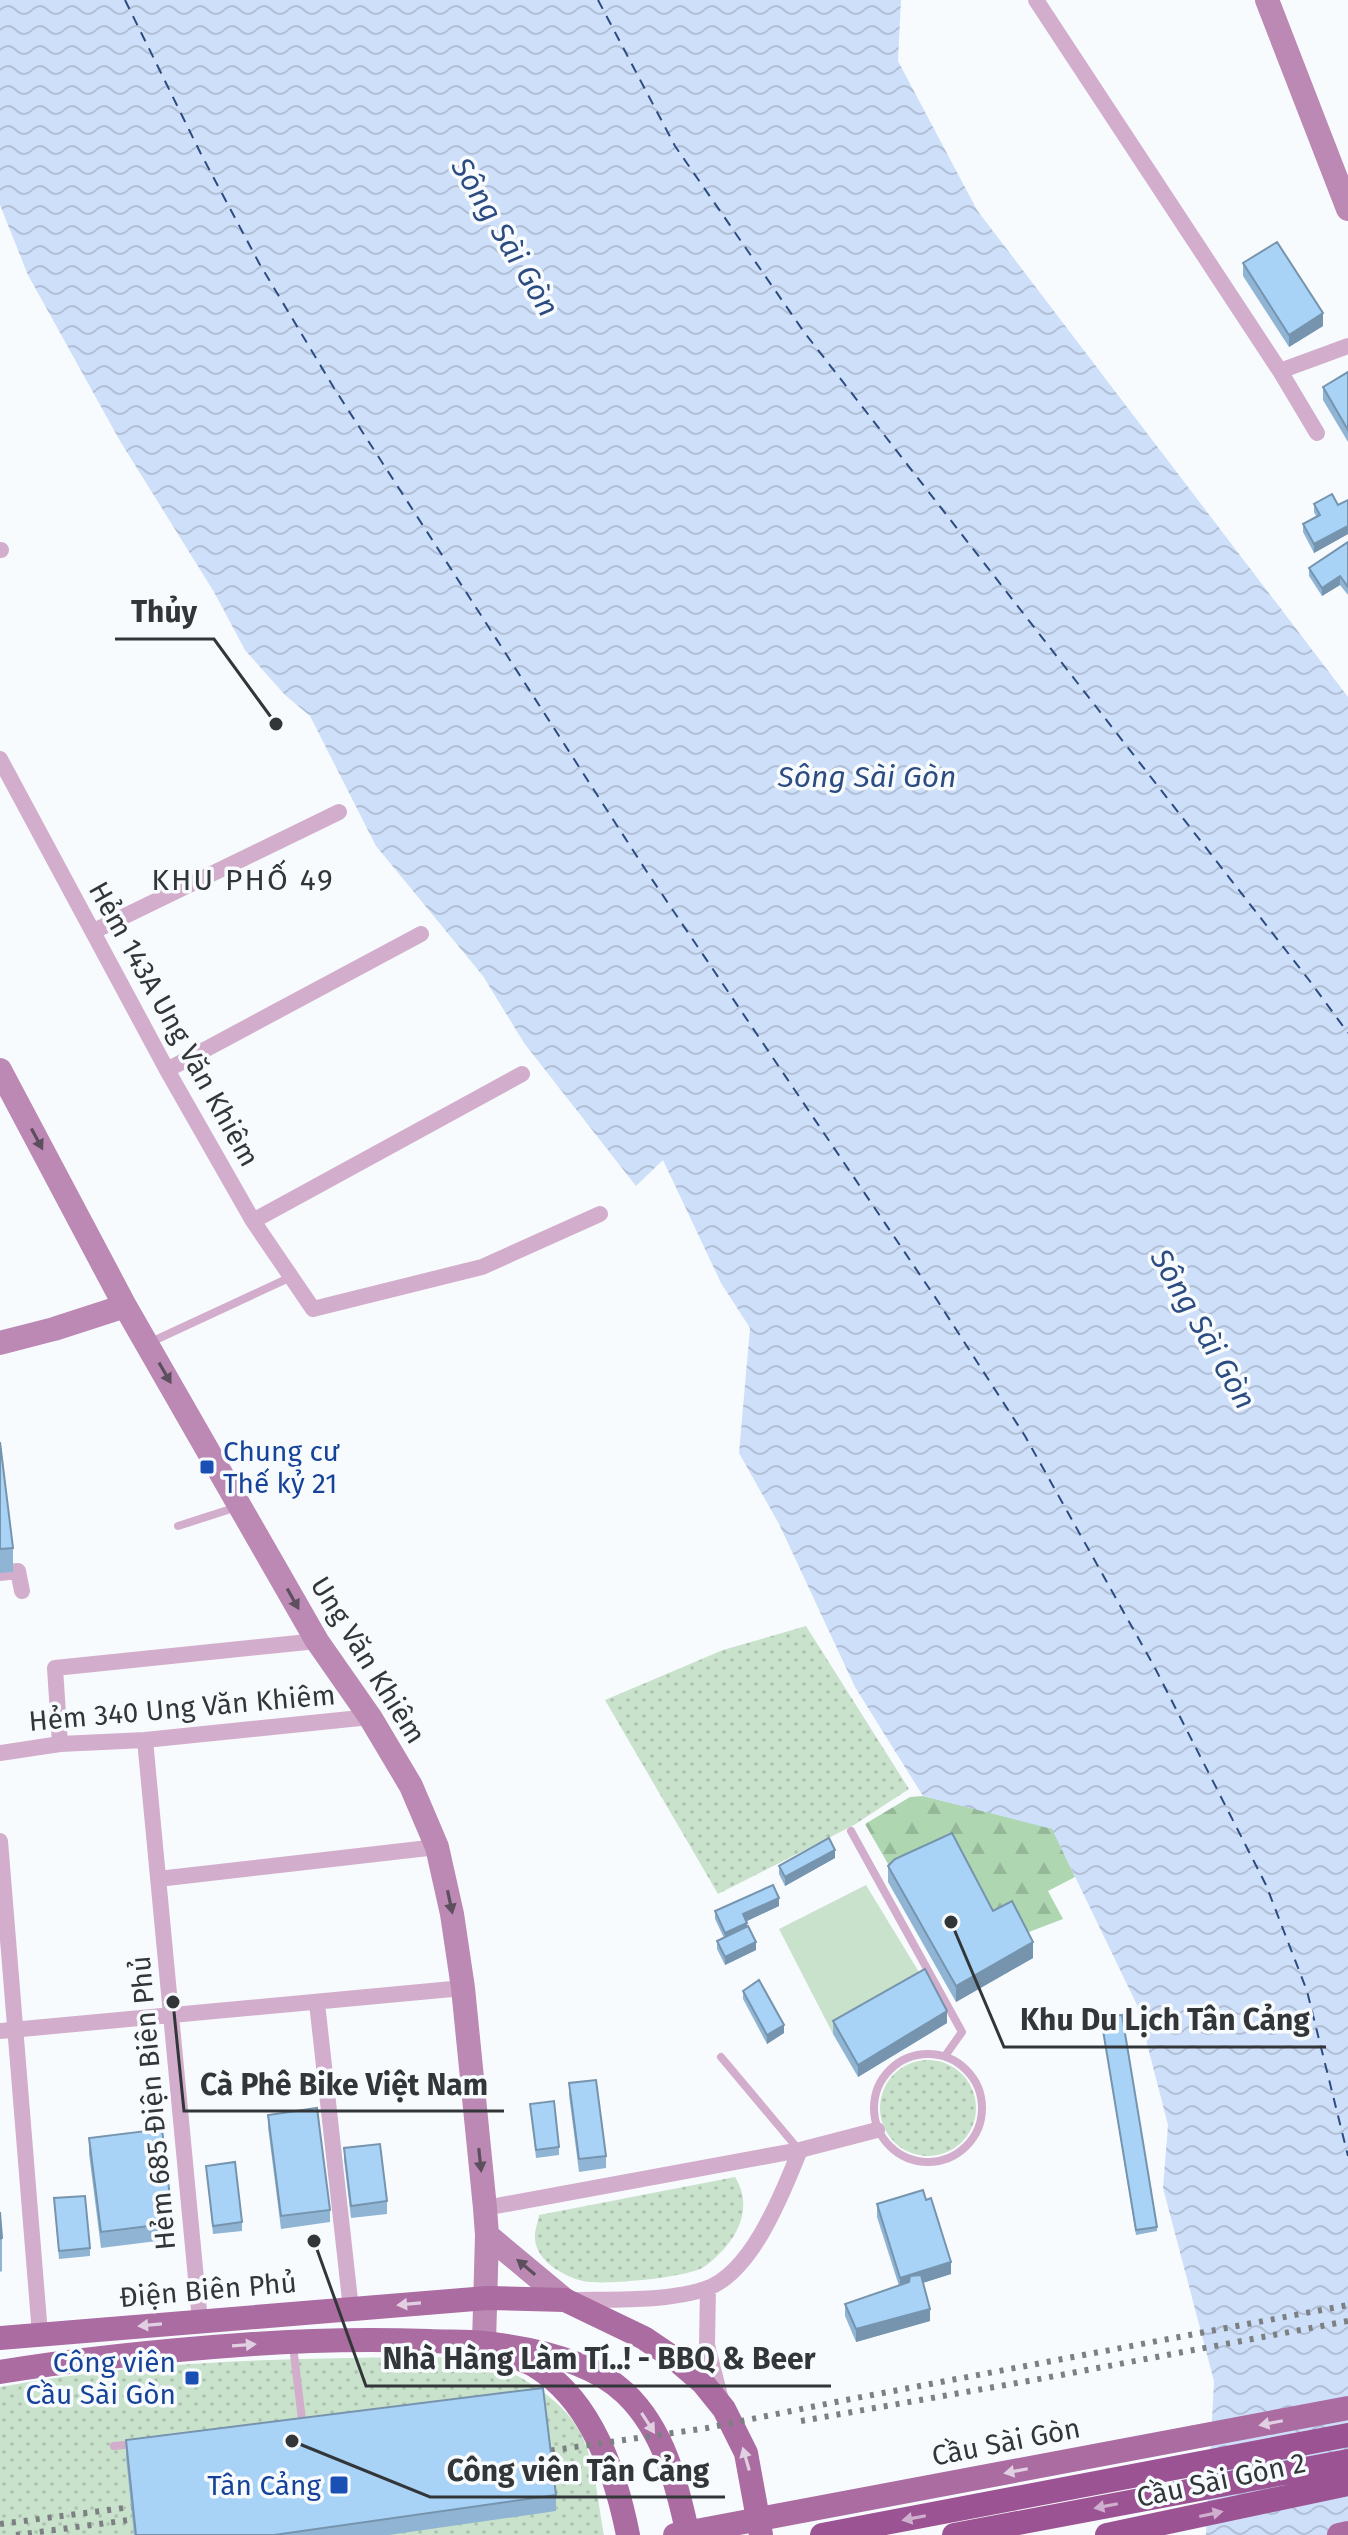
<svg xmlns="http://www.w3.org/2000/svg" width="1348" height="2535" font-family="'Fira Sans',sans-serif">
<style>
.forest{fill:url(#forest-firs)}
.park{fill:url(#park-dots)}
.pitch{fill:#c9e2cb}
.water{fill:url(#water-waves)}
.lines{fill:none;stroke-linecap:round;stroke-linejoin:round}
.ferry{stroke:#2c4c81;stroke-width:2;stroke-dasharray:10 8;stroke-linecap:butt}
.lane{stroke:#d2aecc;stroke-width:8}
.street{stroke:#d2aecc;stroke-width:16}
.secondary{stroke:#bc88b4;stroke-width:24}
.primary{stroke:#ab6ca2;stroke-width:24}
.highway{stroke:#9c5393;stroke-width:24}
.rail{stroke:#7d8083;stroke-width:6;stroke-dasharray:4 8;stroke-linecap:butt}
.primary-bridge{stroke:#ab6ca2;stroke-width:24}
.wall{fill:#90b5d4}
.shaded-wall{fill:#7694ad}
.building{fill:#a8d3f7;stroke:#7694ad;stroke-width:2}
.oneway{fill:#5c4f5e}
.oneway2{fill:#e1d0e2}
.oneway3{fill:#cfafce}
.transit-dot{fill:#1a4fb4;stroke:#f8fbfe;stroke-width:3}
.labels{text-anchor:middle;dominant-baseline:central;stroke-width:7;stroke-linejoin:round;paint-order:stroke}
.street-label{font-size:28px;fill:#333639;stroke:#f8fbfe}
.transit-label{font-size:28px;fill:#164399;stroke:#f8fbfe;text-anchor:end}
.water-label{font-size:30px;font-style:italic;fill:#2c4c81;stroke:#f8fbfe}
.neighbourhood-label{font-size:30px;letter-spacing:2px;fill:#333639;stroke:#f8fbfe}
.leader{fill:none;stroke:#333639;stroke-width:3}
.callout-dot{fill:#333639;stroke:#f8fbfe;stroke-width:3}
.callout-label{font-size:30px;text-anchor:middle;font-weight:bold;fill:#333639;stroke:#f8fbfe;stroke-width:7;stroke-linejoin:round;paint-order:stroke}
</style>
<defs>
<pattern id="forest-firs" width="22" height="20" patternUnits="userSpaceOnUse" patternTransform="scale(2)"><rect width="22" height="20" fill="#add6b1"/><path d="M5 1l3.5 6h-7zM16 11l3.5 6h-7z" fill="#95b899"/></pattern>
<pattern id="park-dots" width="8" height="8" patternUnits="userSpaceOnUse" patternTransform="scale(2)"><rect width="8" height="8" fill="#c9e2cb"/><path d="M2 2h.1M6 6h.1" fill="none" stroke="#adc2af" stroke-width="1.8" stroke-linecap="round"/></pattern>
<pattern id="water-waves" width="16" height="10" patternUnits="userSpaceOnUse" patternTransform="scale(2)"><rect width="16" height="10" fill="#cedff9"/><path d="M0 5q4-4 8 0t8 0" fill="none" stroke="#b1c0d6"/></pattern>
</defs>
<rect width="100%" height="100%" fill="#f8fbfe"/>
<path class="forest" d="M923 1796 1052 1828 1075 1877 1048 1891 1063 1919 1021 1935 993 1927 895 1876 865 1824 910 1797Z"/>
<path class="park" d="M806 1626 909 1789 854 1825 718 1894 605 1700 723 1650Z
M880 2108a48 48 0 1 1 96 0a48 48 0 1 1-96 0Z
M735 2177C752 2204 741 2233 719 2254 714 2259 707 2266 700 2269 678 2278 614 2284 589 2282 569 2280 536 2262 535 2239 534 2232 538 2222 539 2215Z
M438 2357C456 2360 476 2360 493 2366 524 2375 565 2403 580 2432 595 2460 598 2504 604 2535H0V2387C143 2360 292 2358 438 2357Z"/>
<path class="pitch" d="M866 1885 925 1982 833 2034 779 1929Z"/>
<path class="water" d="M0 0H901L898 61 977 210 1348 697V2535H1206L1214 2381 1163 2188 1168 2125 1137 2005 1052 1829 923 1796 855 1687 779 1524 739 1453 750 1328 721 1283 663 1160 636 1186 524 1043 483 976 376 846 310 716 285 695 245 650 214 592 120 441 28 275 0 205Z"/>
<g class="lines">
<path class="ferry" d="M125 0 201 154 259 263 334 388 647 872 937 1300 1025 1436 1155 1668 1266 1885 1307 1991 1348 2156
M598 0 675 146 804 332 1309 980 1348 1033"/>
<path class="lane" d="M151 1342 291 1277
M178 1526 237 1507
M851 1831 962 2032 945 2056
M874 2108a54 54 0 1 1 108 0a54 54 0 1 1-108 0Z
M721 2057 799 2150
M293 2346 303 2428
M114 2446 135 2444"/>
<path class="street" d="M1036 0 1280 371 1317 433
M1280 371 1348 346
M0 550H1
M0 759 167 1070 253 1221 313 1309 482 1267 600 1214
M94 931 339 812
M167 1070 421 934
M253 1221 522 1074
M0 1573 18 1571 22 1591
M145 1740 200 2321
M60 1744 55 1668 317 1641
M0 1753 60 1744 145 1740 370 1717
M0 1841 40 2334
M158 1879 437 1847
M317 2003 351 2309
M0 2031 463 1988
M485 2208 800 2150 877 2130
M708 2288 707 2345 720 2396
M571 2300C612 2299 666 2302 705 2289 752 2274 783 2192 800 2150"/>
<path class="secondary" d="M1267 0 1348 209
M0 1070 125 1306 317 1641 370 1717 411 1786 437 1847 452 1914 463 1988 485 2208 487 2235 484 2343
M0 1343 54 1329 125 1306
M487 2235 565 2300"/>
<path class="primary" d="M0 2338 487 2298 565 2300 644 2338 675 2359 703 2383 724 2409 746 2453 761 2535
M516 2357C523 2361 532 2363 538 2368 593 2403 616 2475 628 2535
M0 2372C84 2358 169 2350 253 2344 312 2340 370 2339 429 2341 447 2342 466 2341 484 2343 530 2348 590 2360 625 2393 664 2430 677 2484 688 2535
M1339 2535 1348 2533"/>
<path class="highway" d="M822 2535 1348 2435
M954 2535 1348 2461
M1107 2535 1348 2484"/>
<path class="rail" d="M801 2421 1034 2380 1348 2321
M527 2454 707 2428 851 2399 1348 2305
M0 2524 155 2504
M16 2535 152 2517"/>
<path class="primary-bridge" d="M675 2535 1348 2408"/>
</g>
<path class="wall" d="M1243 263 1323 326 1289 347 1243 276Z
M1348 372V442L1323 400V387Z
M1348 500V534L1314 553 1303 532V524L1316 516 1314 512V504L1338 505Z
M1348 542V595L1340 585 1322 596 1309 576V568Z
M0 1442 13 1548V1572L0 1573Z
M835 1858 785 1886 779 1874V1866Z
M888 1866 993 1911 1033 1958 956 2002 888 1882Z
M779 1906 746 1921 756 1950 725 1965 717 1949V1941L724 1938 715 1919V1911Z
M743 1991 784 2033 767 2044 743 1999Z
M1101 2018 1157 2227V2231L1136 2235Z
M833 2021 947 2023 858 2077 833 2034Z
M569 2083 606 2156V2168L579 2172 569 2095Z
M530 2104 559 2147V2155L536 2158Z
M268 2115 330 2210V2222L281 2229 268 2127Z
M89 2138 173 2223V2239L101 2248 89 2154Z
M344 2148 387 2201V2214L351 2218 344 2160Z
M206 2166 242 2222V2231L213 2234Z
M54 2198 90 2248V2256L59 2259Z
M877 2204 951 2274 923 2283 930 2321 856 2342 845 2316V2304L899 2286 877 2217Z
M0 2212 2 2238V2271L0 2272Z
M126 2440 556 2495V2511L389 2535H134L126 2457Z"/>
<path class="shaded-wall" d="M1323 313V326L1289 347V335Z
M1348 526V534L1314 553V544Z
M1340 576V585L1322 596V588Z
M835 1850V1858L785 1886V1877Z
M779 1898V1906L743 1923V1914Z
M747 1923V1931L725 1941V1933Z
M756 1942V1950L725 1965V1957Z
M1033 1942V1958L956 2002V1986Z
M947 2011V2023L858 2077V2065Z
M784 2025V2033L767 2044V2035Z
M951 2262V2274L900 2290V2278Z
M930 2309V2321L856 2342V2329Z"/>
<path class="building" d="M1277 242 1323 313 1289 335 1243 263Z
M1348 372V430L1323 387Z
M1332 494 1338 505 1348 500V526L1314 544 1303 524 1320 515 1314 504Z
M1348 542V587L1340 576 1322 588 1309 568Z
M0 1442 13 1548 0 1549Z
M952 1833 993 1911 1012 1901 1033 1942 956 1986 888 1866 895 1859Z
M829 1838 835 1850 785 1877 779 1866Z
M773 1885 779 1898 743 1914 747 1923 725 1933 715 1911Z
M748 1926 756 1942 725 1957 717 1941Z
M925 1969 947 2011 858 2065 833 2021Z
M759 1980 784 2025 767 2035 743 1991Z
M1122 2015 1157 2227 1136 2230 1101 2018Z
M596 2080 606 2156 579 2159 569 2083Z
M554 2101 559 2147 536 2150 530 2104Z
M317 2108 330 2210 281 2216 268 2115Z
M162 2129 173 2223 101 2232 89 2138Z
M380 2144 387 2201 351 2206 344 2148Z
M235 2162 242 2222 213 2226 206 2166Z
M923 2190 926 2200 931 2198 951 2262 900 2278 877 2204Z
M85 2196 90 2248 59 2251 54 2198Z
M0 2212 2 2238 0 2239Z
M921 2275 930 2309 856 2329 845 2304 909 2282 910 2276Z
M543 2388 556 2495 274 2535H136L126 2440Z"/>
<defs><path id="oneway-solid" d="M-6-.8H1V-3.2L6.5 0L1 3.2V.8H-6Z" transform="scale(2)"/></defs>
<g class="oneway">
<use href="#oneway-solid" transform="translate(37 1139) rotate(62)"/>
<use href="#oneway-solid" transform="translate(165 1373) rotate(60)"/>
<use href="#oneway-solid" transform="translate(293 1599) rotate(61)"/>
<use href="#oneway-solid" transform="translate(450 1902) rotate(78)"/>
<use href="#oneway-solid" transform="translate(480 2160) rotate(84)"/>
<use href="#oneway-solid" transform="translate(526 2267) rotate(-140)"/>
</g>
<g class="oneway2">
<use href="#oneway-solid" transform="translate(409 2304) rotate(175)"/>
<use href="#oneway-solid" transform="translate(150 2325) rotate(175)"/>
<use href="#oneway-solid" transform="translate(244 2345) rotate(-4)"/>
<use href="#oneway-solid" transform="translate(648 2423) rotate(57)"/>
<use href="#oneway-solid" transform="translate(1271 2423) rotate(169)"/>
<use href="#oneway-solid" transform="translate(746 2459) rotate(-106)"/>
<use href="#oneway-solid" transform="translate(1016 2471) rotate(169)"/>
</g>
<g class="oneway3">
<use href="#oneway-solid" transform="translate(1106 2506) rotate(169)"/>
<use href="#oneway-solid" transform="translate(1211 2514) rotate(-12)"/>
<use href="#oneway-solid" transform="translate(914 2518) rotate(169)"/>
</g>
<g class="transit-dot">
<rect x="199" y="1459" width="16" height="16" rx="4"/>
<rect x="184" y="2370" width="16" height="16" rx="4"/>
<rect x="329" y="2475" width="20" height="20" rx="4"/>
</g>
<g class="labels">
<g class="street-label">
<text transform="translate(174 1024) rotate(61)">Hẻm 143A Ung Văn Khiêm</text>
<text transform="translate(368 1660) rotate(58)">Ung Văn Khiêm</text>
<text transform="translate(182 1708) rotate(-5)">Hẻm 340 Ung Văn Khiêm</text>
<text transform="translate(153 2103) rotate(-95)">Hẻm 685 Điện Biên Phủ</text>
<text transform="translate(208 2290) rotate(-5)">Điện Biên Phủ</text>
<text transform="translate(1006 2442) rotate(-11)">Cầu Sài Gòn</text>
<text transform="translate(1221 2480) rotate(-12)">Cầu Sài Gòn 2</text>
</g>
<g class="transit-label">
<text x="223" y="1451" text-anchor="start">Chung cư<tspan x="223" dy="32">Thế kỷ 21</tspan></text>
<text x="176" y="2362">Công viên<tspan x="176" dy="32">Cầu Sài Gòn</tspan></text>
<text x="321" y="2485">Tân Cảng</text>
</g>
<g class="water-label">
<text transform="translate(505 237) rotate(59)">Sông Sài Gòn</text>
<text x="867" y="777">Sông Sài Gòn</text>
<text transform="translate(1203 1329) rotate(60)">Sông Sài Gòn</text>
</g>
<g class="neighbourhood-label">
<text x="243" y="880">KHU PHỐ 49</text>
</g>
</g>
<path class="leader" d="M276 724L214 639H115M951 1922L1004 2047H1326M173 2002L184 2111H504M314 2241L366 2386H831M292 2441L430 2497H725"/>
<g class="callout-dot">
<circle cx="276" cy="724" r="8"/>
<circle cx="951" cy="1922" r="8"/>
<circle cx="173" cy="2002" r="8"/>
<circle cx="314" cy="2241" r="8"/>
<circle cx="292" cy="2441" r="8"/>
</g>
<g class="callout-label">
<text x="164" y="622">Thủy</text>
<text x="1165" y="2030">Khu Du Lịch Tân Cảng</text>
<text x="344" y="2095">Cà Phê Bike Việt Nam</text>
<text x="599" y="2369">Nhà Hàng Làm Tí..! - BBQ &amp; Beer</text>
<text x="578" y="2481">Công viên Tân Cảng</text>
</g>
</svg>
